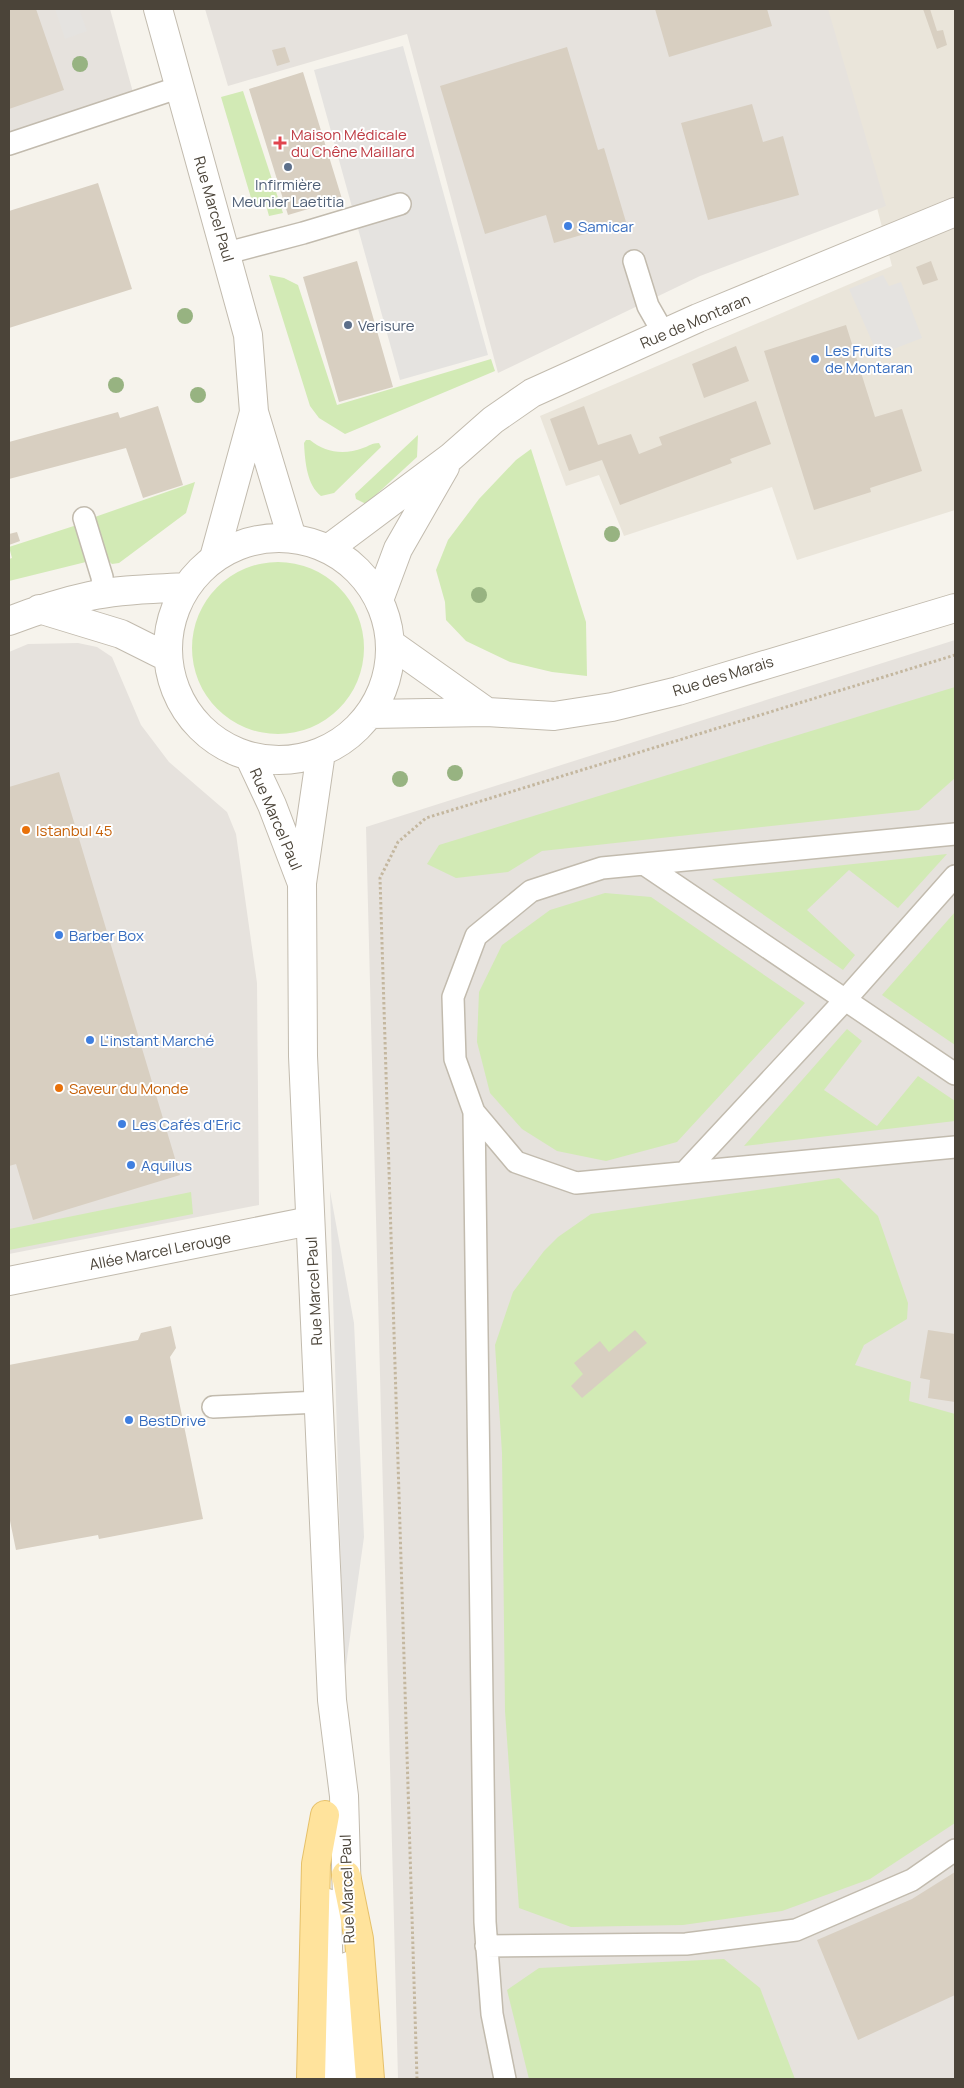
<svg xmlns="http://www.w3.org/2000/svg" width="964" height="2088" font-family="Manrope,sans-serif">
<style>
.residential{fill:#eae5da}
.industrial{fill:#e6e2dd}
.green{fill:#d2eab5}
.parking{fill:#e5e3e0}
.building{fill:#d8cfc1}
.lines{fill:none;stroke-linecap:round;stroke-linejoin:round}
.service-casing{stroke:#c2bbae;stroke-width:24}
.minor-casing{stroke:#c2bbae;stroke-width:30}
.tertiary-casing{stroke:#c2bbae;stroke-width:30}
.primary-casing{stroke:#e6c16a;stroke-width:30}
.path{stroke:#c4b79f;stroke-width:3;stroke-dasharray:2.5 2.5;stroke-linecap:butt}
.service{stroke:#fff;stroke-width:21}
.minor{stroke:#fff;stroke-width:28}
.tertiary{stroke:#fff;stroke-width:28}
.primary{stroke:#ffe39c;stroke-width:28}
.tree{fill:#97b381}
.health-dot{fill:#e0444e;stroke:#fff;stroke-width:2}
.service-dot{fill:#5c6f8a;stroke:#fff;stroke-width:2}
.shop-dot{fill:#3f7fe0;stroke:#fff;stroke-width:2}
.food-dot{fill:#e8710a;stroke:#fff;stroke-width:2}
.labels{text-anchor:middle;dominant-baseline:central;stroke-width:4;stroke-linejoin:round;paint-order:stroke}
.health-label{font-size:15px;fill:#be3a42;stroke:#fff;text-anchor:start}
.service-label{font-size:15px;fill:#4e5e75;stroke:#fff}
.street-label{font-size:15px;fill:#4b4439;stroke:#fff}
.shop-label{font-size:15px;fill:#366cbe;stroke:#fff;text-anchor:start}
.food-label{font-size:15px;fill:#c56008;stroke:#fff;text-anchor:start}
</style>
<rect width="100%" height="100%" fill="#f6f3ec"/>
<path class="residential" d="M826 9H955V510L797 560 772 487 624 536 599 475 566 486 540 416 892 266Z"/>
<path class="industrial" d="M9 9H110L134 96 9 137Z
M205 9H828L886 206 700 276 498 373 407 34 228 86Z
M955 640V2079H398L366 827Z
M78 643 97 647 112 657 141 725 169 762 227 812 236 834 257 983 259 1205 9 1254V652L28 644Z"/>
<path class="green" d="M243 91 283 213 269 216 266 205 254 208 221 97Z
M269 275 284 278 298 285 337 405 491 359 495 371 345 434 319 418 310 406Z
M418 435 417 457 366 504 356 499 355 494Z
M306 440H310C325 453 345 455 363 448 369 446 372 443 379 443L381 447 334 493 321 496C307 485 305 462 304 443Z
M531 449 586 622 587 676 552 672 510 662 466 641 446 620 445 602 436 570 448 540 479 499 516 460Z
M195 482 186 513 119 563 112 564 105 558 92 518Z
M80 524 90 561 9 581V559L12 558 9 547Z
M192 648a86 86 0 1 1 172 0a86 86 0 1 1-172 0Z
M955 687V778L919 810 542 851 508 872 456 878 427 864 439 845Z
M947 854 898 908 849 870 807 910 855 955 843 970 712 879Z
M605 893 651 897 805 1003 677 1142 606 1161 557 1151 522 1129 490 1093 477 1042 479 992 502 945 550 910Z
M955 912V1045L882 995Z
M847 1029 862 1041 824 1090 877 1126 918 1076 955 1101V1121L744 1146Z
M839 1178 878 1216 908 1303 907 1319 864 1345 855 1365 911 1382 909 1401 955 1414V1823L870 1879 782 1911 683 1925 571 1927 519 1908 505 1711 502 1453 495 1345 513 1292 544 1251 558 1237 591 1214Z
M191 1192 193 1214 9 1250V1229Z
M724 1959 760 1988 795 2079H529L507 1990 539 1968Z"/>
<path class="parking" d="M55 9H79L87 31 65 39Z
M403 46 488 355 400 380 314 70Z
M883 275 889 286 901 282 922 338 878 355 849 289Z
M330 1191 354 1323 364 1537 344 1680Z"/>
<path class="building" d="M9 9H36L64 90 9 109Z
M655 9H767L772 26 669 57Z
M923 9H930L937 31 943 30 947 45 937 49Z
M285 47 290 62 277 66 272 50Z
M567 47 598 150 604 148 626 222 554 243 546 215 485 234 440 86Z
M303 72 342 199 288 215 249 89Z
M752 104 763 142 783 136 799 195 708 220 681 123Z
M98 183 132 289 9 328V211Z
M357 261 393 387 339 402 303 277Z
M931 261 938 280 923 285 916 267Z
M846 325 875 417 902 409 922 471 870 488 871 492 814 510 764 351Z
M736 346 749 381 704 398 692 364Z
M756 401 771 444 730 459 732 463 620 505 602 460 569 471 550 419 584 406 598 445 631 434 639 454 662 445 659 437Z
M158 406 183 485 143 498 126 448 9 479V442L118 412 120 418Z
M17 532 20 541 9 545V534Z
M59 772 180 1175 33 1220 16 1164 9 1166V787Z
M171 1326 176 1348 170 1357 203 1519 99 1539 98 1535 16 1550 9 1516V1365L138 1340 141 1333Z
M635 1330 647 1343 582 1398 571 1386 583 1374 574 1363 600 1341 609 1352Z
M928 1330 955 1334V1402L928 1398 930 1380 920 1378Z
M955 1872V1995L858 2040 817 1940 912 1899Z"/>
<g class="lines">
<g class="service-casing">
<path id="service" d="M9 144 180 87
M227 253 303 233 400 204
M634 261 648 306 664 334
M84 518 102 577 104 594
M955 834 602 868 531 891 476 936 453 997 455 1059 474 1112 516 1162 576 1183 955 1147
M644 864 955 1074
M474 1112 485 1922 492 2014 505 2079
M686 1171 845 1000 955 876
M213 1407 319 1402
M486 1946 686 1944 796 1930 912 1880 955 1850"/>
</g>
<g class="minor-casing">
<path id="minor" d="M158 9 248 335 254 412 292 538
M214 558 254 412
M9 1281 310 1221"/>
</g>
<g class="tertiary-casing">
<path id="tertiary" d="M168 649a111 111 0 1 1 222 0a111 111 0 1 1-222 0Z
M328 549 451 457 493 420 532 393 698 318 955 212
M379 600 398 549 445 467
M39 609 121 634 167 657
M9 621C35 611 62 602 90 596 121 589 154 589 186 587
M391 644 487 712
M370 714 487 712 554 716 612 707 678 691 955 608
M321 752 302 883 303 1056 332 1700 344 1796 347 1898
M249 756 272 805 301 881
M327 1903 331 2079
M349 1966 353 2079"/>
</g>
<g class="primary-casing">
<path id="primary" d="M346 1875 359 1939 370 2079
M311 2079 316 1864 325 1815"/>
</g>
<path class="path" d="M417 2079 380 878 398 842 426 818 955 655"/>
<use href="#service" class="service"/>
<use href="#minor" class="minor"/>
<use href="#tertiary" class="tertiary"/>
<use href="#primary" class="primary"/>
</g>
<g class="tree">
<circle cx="80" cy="64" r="8"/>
<circle cx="185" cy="316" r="8"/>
<circle cx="116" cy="385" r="8"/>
<circle cx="198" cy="395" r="8"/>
<circle cx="612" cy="534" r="8"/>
<circle cx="479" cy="595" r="8"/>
<circle cx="455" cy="773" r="8"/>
<circle cx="400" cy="779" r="8"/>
</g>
<path class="health-dot" d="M277.5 135.5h5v5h5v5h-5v5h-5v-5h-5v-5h5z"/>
<g class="service-dot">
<circle cx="288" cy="167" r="5"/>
<circle cx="348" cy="325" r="5"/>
</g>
<g class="shop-dot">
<circle cx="568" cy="226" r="5"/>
<circle cx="815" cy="359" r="5"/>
<circle cx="59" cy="935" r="5"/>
<circle cx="90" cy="1040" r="5"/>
<circle cx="122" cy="1124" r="5"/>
<circle cx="131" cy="1165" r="5"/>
<circle cx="129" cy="1420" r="5"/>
</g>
<g class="food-dot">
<circle cx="26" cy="830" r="5"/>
<circle cx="59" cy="1088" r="5"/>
</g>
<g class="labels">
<g class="health-label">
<text x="291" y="134">Maison Médicale<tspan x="291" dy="17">du Chêne Maillard</tspan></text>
</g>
<g class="service-label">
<text x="288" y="184">Infirmière<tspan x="288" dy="17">Meunier Laetitia</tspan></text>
<text x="358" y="325" text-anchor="start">Verisure</text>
</g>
<g class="street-label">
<text transform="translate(214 209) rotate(74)">Rue Marcel Paul</text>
<text transform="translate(695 321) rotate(-23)">Rue de Montaran</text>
<text transform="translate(723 676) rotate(-17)">Rue des Marais</text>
<text transform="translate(276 819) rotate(67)">Rue Marcel Paul</text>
<text transform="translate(160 1251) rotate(-11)">Allée Marcel Lerouge</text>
<text transform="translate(314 1291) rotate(-93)">Rue Marcel Paul</text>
<text transform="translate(347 1889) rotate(-92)">Rue Marcel Paul</text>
</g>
<g class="shop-label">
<text x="578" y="226">Samicar</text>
<text x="825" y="350">Les Fruits<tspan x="825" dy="17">de Montaran</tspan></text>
<text x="69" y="935">Barber Box</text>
<text x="100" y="1040">L'instant Marché</text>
<text x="132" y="1124">Les Cafés d'Eric</text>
<text x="141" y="1165">Aquilus</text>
<text x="139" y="1420">BestDrive</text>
</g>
<g class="food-label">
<text x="36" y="830">Istanbul 45</text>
<text x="69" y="1088">Saveur du Monde</text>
</g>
</g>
<rect width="964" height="2088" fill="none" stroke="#4b4439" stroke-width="20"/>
</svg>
